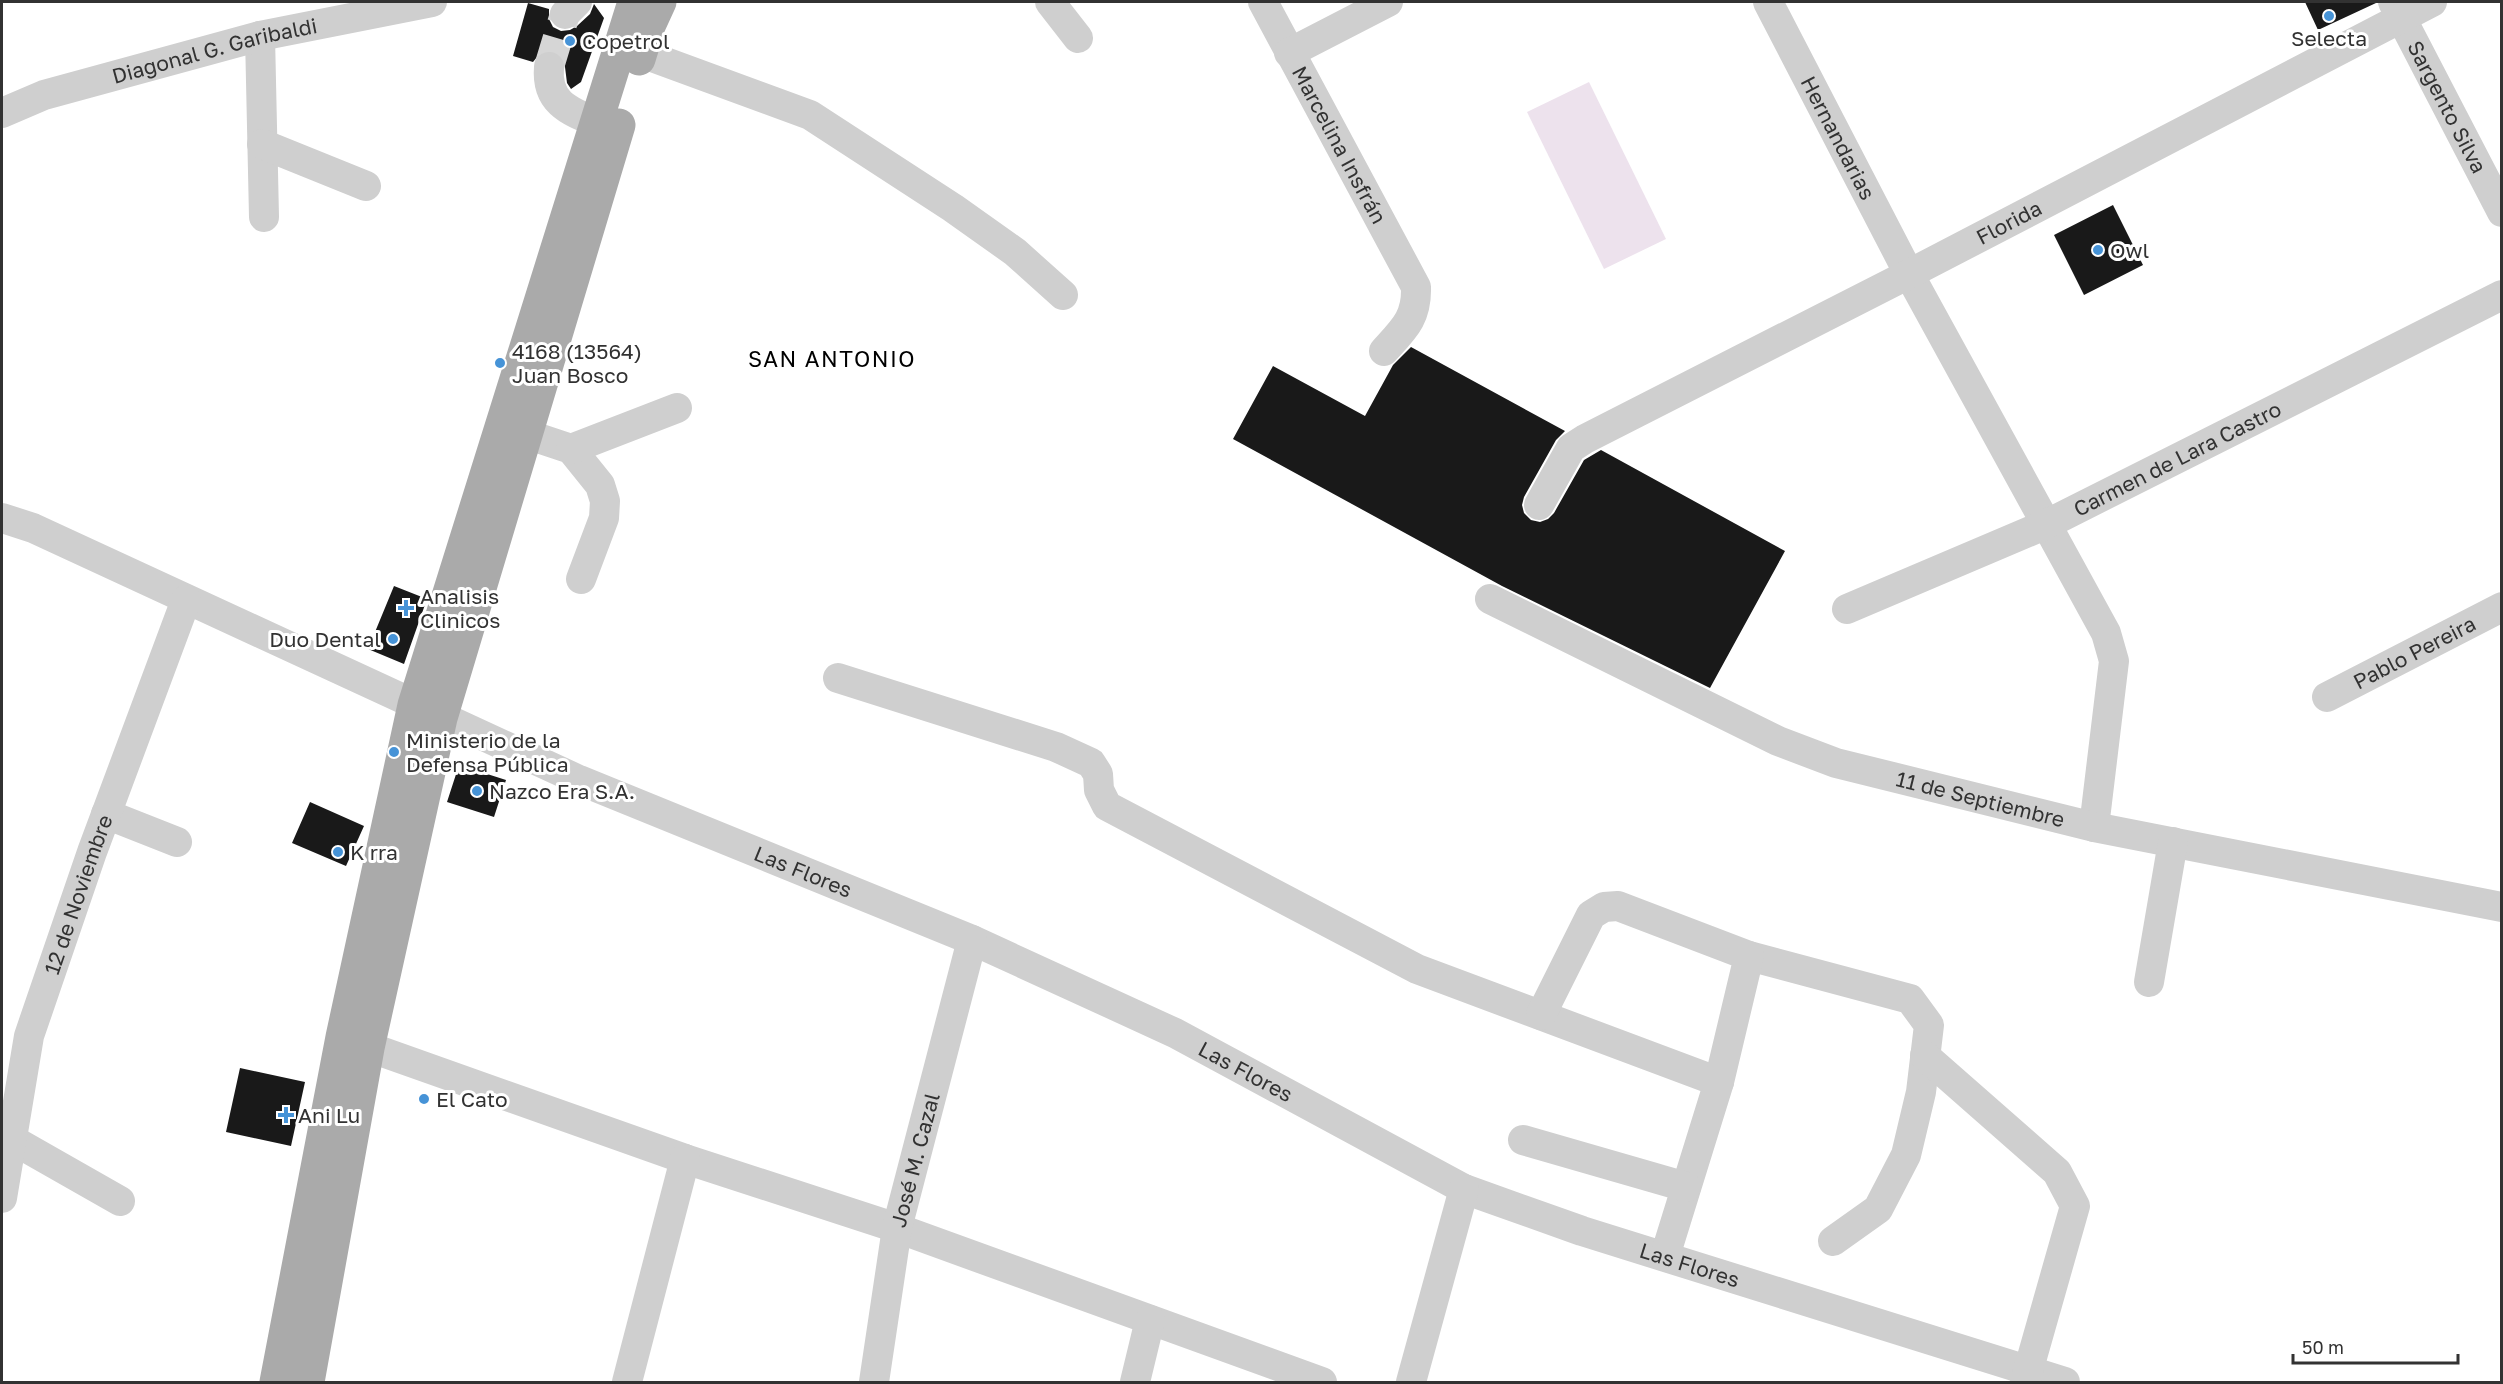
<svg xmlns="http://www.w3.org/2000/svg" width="2503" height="1384" font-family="'Golos Text',sans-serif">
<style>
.green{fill:#ede2ed}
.building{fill:#191919}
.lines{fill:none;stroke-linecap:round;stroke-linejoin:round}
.minor-tunnel{stroke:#d6d6d6;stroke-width:30;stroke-dasharray:30 15;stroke-linecap:butt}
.minor{stroke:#cfcfcf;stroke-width:30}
.major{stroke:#aaa;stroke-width:33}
.poi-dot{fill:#4693d7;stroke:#fff;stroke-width:2}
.labels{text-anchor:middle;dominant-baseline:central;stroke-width:6;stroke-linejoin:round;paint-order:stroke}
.poi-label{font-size:21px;fill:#323232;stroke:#fff;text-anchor:start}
.street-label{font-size:21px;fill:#323232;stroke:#fff}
.neighbourhood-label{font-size:22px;letter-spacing:1.5px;fill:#000;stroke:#fff}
</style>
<rect width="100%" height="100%" fill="#fff"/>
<path class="green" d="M1589 82 1666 239 1604 269 1527 112Z"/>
<path class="building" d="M2305 2H2376V3L2318 30Z
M528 3 549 9V19L553 27 561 31 570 30 577 26 590 14 594 4 604 18 581 82 571 89 567 83 564 59 557 52 550 50 541 52 533 62 513 56Z
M2113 205 2143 265 2084 295 2054 235Z
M1411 347 1565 431 1556 440 1524 497 1522 505 1524 513 1531 520 1540 522 1548 519 1554 513 1584 460 1601 450 1785 551 1710 688 1502 586 1233 439 1273 366 1365 416 1393 365Z
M394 586 427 599 404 664 368 649Z
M459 765 506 780 494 817 447 802Z
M310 802 364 826 346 866 292 843Z
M240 1068 305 1082 291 1146 226 1132Z"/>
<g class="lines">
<path class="minor-tunnel" d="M549 67 565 14"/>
<g class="minor">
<path d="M1050 2 1078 38"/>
<path id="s1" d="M1263 2 1416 287C1417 318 1404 329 1384 351"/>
<path id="s2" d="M1768 2 1909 274 2106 633 2114 661 2094 827"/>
<path id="s3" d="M2393 2 2502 212"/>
<path d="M565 14 577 2"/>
<path d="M260 36 264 217"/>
<path d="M641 53 810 115 953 208 1015 252 1063 295"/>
<path d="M1289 53 1388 2"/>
<path d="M549 67C546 101 567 111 597 122"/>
<path id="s4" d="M2 113 44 95 260 36 432 2"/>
<path d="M262 144 366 186"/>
<path d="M526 434 571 449 600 485 605 501 604 518 581 579"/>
<path d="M571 449 677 408"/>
<path id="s5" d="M1539 505 1571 448 1585 439 1909 274 2432 2"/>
<path id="s6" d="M2 518 33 528 579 780 972 940 1175 1033 1464 1189 1582 1231 2065 1382"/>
<path id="s7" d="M1490 599 1778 741 1836 763 2094 827 2502 907"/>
<path id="s8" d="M1847 609 2047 524 2502 295"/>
<path d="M838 678 1056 747 1091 763 1098 774 1099 790 1107 806 1417 969 1719 1082"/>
<path id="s9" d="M2327 697 2502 607"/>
<path d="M106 814 177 842"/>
<path d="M1749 956 1910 999 1929 1025 1921 1092 1906 1155 1878 1209 1833 1241"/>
<path d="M2149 982 2173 842"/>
<path d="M1541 1015 1591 915 1604 907 1618 906 1749 956 1719 1082 1665 1256"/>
<path d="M346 1039 685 1159 897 1228 1322 1382"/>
<path d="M1925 1056 2057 1172 2075 1206 2025 1382"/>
<path d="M11 1139 120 1201"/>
<path d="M1523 1140 1686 1187"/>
<path id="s10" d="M2 1198 29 1036 92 852 186 600"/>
<path d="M627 1382 685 1159"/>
<path id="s11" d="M874 1382 897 1228 972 940"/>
<path d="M1135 1382 1150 1320"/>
<path d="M1411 1382 1464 1189"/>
</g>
<path class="major" d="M639 59 649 26 660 2
M276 1382 342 1037 414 705 634 2
M308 1382 368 1048 441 718 619 125"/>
</g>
<g class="poi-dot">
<circle cx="2329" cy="16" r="6"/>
<circle cx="570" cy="41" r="6"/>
<circle cx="2098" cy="250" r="6"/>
<circle cx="500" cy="363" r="6"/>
<path d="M403 599h6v6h6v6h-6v6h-6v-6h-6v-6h6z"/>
<circle cx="393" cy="639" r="6"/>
<circle cx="394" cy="752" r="6"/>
<circle cx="477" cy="791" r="6"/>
<circle cx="338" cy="852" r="6"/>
<circle cx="424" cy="1099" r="6"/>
<path d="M283 1106h6v6h6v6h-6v6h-6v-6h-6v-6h6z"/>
</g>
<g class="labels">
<g class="poi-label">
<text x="2329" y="38" text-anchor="middle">Selecta</text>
<text x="582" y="41">Copetrol</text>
<text x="2110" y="250">Owl</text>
<text x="512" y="351">4168 (13564)<tspan x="512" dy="24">Juan Bosco</tspan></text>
<text x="420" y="596">Analisis<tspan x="420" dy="24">Clinicos</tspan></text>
<text x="381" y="639" text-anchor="end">Duo Dental</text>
<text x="406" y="740">Ministerio de la<tspan x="406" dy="24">Defensa Pública</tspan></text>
<text x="489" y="791">Nazco Era S.A.</text>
<text x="350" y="852">K rra</text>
<text x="436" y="1099">El Cato</text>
<text x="298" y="1115">Ani Lu</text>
</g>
<g class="street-label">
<text stroke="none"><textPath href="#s4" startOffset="222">Diagonal G. Garibaldi</textPath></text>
<text stroke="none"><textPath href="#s3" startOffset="118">Sargento Silva</textPath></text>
<text stroke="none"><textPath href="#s2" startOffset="153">Hernandarias</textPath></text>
<text stroke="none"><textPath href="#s1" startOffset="162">Marcelina Insfrán</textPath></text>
<text stroke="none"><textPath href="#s5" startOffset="558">Florida</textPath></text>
<text stroke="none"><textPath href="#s8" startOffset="363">Carmen de Lara Castro</textPath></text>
<text stroke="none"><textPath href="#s9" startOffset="98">Pablo Pereira</textPath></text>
<text stroke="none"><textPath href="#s7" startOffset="532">11 de Septiembre</textPath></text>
<text stroke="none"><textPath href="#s6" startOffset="876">Las Flores</textPath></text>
<text stroke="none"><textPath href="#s10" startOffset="314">12 de Noviembre</textPath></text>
<text stroke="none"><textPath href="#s6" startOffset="1362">Las Flores</textPath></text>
<text stroke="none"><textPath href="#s11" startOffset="226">José M. Cazal</textPath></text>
<text stroke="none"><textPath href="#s6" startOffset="1848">Las Flores</textPath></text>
</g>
<g class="neighbourhood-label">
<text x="832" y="358">SAN ANTONIO</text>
</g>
</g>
<rect width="2503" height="1384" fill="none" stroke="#323232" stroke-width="6"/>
<path d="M2293 1354v9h165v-9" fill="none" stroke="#323232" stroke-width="3"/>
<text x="2302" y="1354" font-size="18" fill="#323232" stroke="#ffffff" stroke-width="4.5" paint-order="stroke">50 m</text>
</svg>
